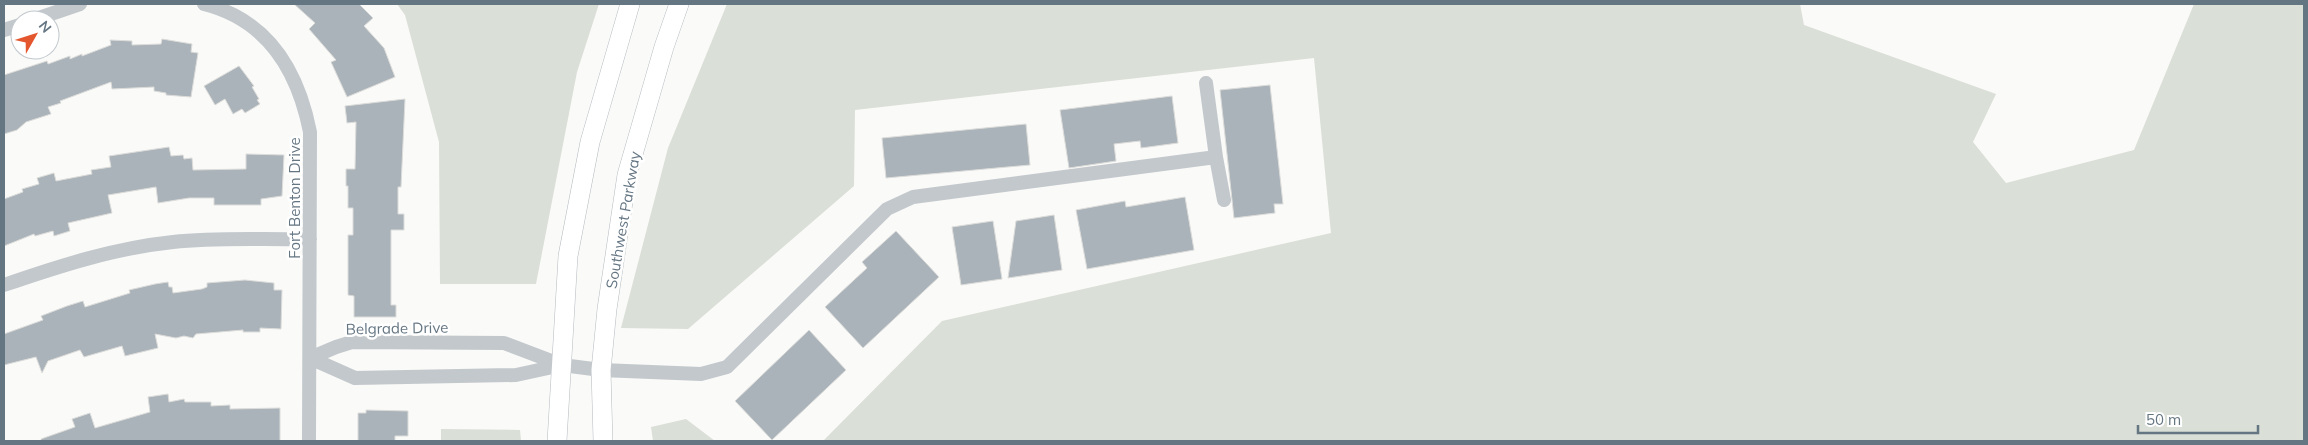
<svg xmlns="http://www.w3.org/2000/svg" width="2308" height="445" font-family="Mulish,sans-serif">
<style>
.green{fill:#dadfd7}
.building{fill:#aab3b9;stroke:#dcdcda}
.lines{fill:none;stroke-linecap:round;stroke-linejoin:round}
.secondary-casing{stroke:#b3babf;stroke-width:20}
.minor{stroke:#c3c8cc;stroke-width:14}
.secondary{stroke:#fff;stroke-width:19}
.labels{text-anchor:middle;dominant-baseline:central;stroke-width:5;stroke-linejoin:round;paint-order:stroke}
.street-label{font-size:15px;fill:#657683;stroke:#fff}
</style>
<rect width="100%" height="100%" fill="#fafaf8"/>
<path class="green" d="M397 4H599L577 72 536 284H440L439 142 405 15Z
M727 4H1800L1804 25 1996 94 1973 142 2006 183 2134 150 2194 4H2303L2304 441H823L942 321 1331 233 1314 58 855 110 854 186 688 329 621 328 668 148Z
M686 419 715 441H653L651 427Z
M441 429 520 430 521 441H441Z"/>
<path class="building" d="M294 4H359L373 18 364 26 384 48 395 77 347 97 331 62 336 60 309 29 315 23Z
M162 39 192 44 191 52 198 53 191 97 166 95V93L154 91V87L112 89 111 82 60 101 61 103 48 107 51 114 26 122 17 130 4 134V75L47 61 48 64 70 56V59L82 54V56L111 45 110 40 132 41V45L161 44Z
M239 66 254 86 252 87 259 99 257 100 260 104 245 113 242 109 233 114 225 99 215 105 204 86Z
M1270 85 1283 204H1274L1275 213 1234 218 1220 90Z
M1172 96 1178 143 1141 148 1140 141 1114 144 1116 161 1069 168 1060 110Z
M405 99 401 187H398V214H404V230H391V305H396V317H354V296L348 295V235H353V208H348V186H346V169H355L356 122 347 123 345 106Z
M1026 124 1030 165 886 178 882 138Z
M169 147 171 156 183 155 184 159 192 158 193 170 246 169V154L284 155 282 196 261 199V205H214V198H189L158 203 156 187 108 195 112 213 68 223 70 231 54 236 53 231 35 236 34 234 4 246V199L23 192 22 189 39 184 37 178 54 173 56 181 92 174 91 170 111 167 109 156Z
M1185 197 1194 250 1087 269 1076 210 1125 201 1126 207Z
M1054 215 1062 270 1008 278 1016 221Z
M993 221 1002 279 961 285 952 227Z
M896 231 939 277 863 348 825 307 867 268 862 262Z
M245 280 274 283V290H282L281 329 260 328V332H243V330L196 334 193 338 184 336 176 338 155 334 158 348 125 356 122 346 84 357 80 350 48 361 42 373 36 357 4 365V334L43 320 41 316 67 306 83 301 85 307 130 293 129 290 155 284 168 282 169 287H172L173 293 202 289 207 287V283Z
M809 330 846 370 772 440 735 401Z
M168 394 169 402 184 399 185 402H211V406L230 405V409L280 408V441H41V439L75 427 72 419 90 413 95 428 150 412 148 397Z
M366 410 408 411V436H395V441H358V413H366Z"/>
<g class="lines">
<g class="secondary-casing">
<path id="secondary" d="M557 441 568 256 590 142 630 4
M603 441 601 370 607 309 627 175 664 47 679 4"/>
</g>
<path class="minor" d="M204 4C268 20 298 71 310 132L309 441
M33 20 80 4
M4 30 20 25
M1216 157 1224 200
M4 285C59 266 115 248 173 242 218 237 264 240 310 239
M310 358 336 347 352 342 504 343 562 365 601 370 701 374 727 367 887 209 913 197 1216 157 1206 83
M310 358 355 378 516 375 562 365"/>
<use href="#secondary" class="secondary"/>
</g>
<g class="labels">
<g class="street-label">
<text transform="translate(294 198) rotate(-90)">Fort Benton Drive</text>
<text transform="translate(623 220) rotate(-80)">Southwest Parkway</text>
<text transform="translate(397 328) rotate(-1)">Belgrade Drive</text>
</g>
</g>
<rect width="2308" height="445" fill="none" stroke="#657683" stroke-width="10"/>
<g transform="translate(35 35) rotate(51)"><circle r="24" fill="#ffffff" stroke="#c1c8cd"/>
<path d="M0-4L9 19L0 12L-9 19Z" fill="#e4572e"/>
<text y="-8" font-size="14" font-weight="bold" text-anchor="middle" fill="#657683">N</text>
</g>
<path d="M2138 425v8h120v-8" fill="none" stroke="#657683" stroke-width="2.5"/>
<text x="2146" y="425" font-size="15" fill="#657683" stroke="#ffffff" stroke-width="4" paint-order="stroke">50 m</text>
</svg>
